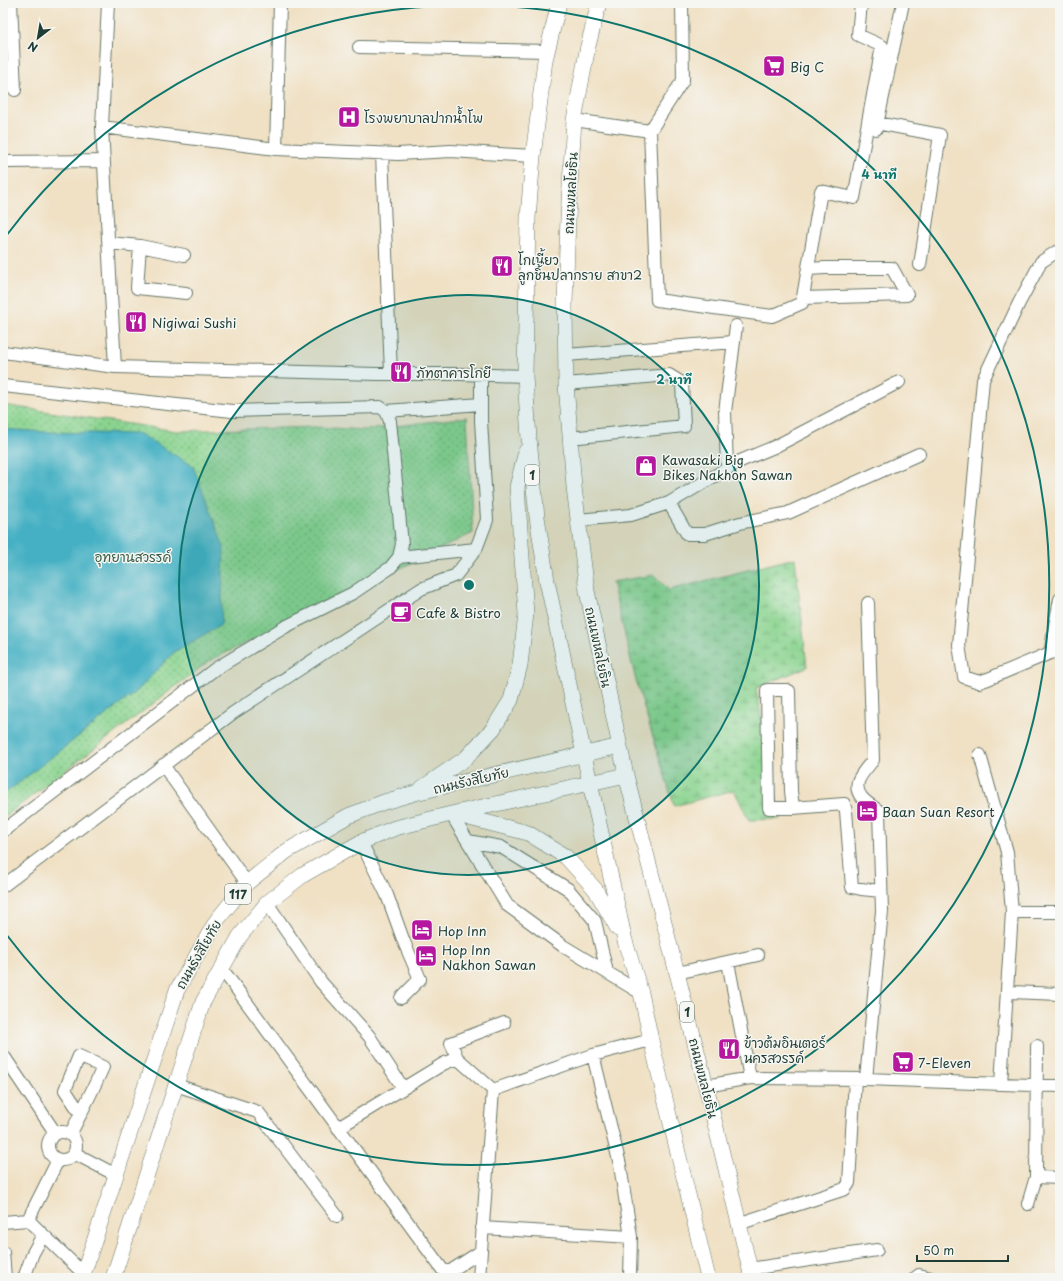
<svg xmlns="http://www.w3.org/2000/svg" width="1063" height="1281" font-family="'Playpen Sans','Playpen Sans Thai',sans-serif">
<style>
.grass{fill:url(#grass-dots);stroke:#558862}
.wetland{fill:url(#wetland-marsh);stroke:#558862}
.water{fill:#45b0c3;stroke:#32767c}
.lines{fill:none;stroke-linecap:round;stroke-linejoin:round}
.minor-casing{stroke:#687667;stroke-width:14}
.major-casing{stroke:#687667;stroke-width:16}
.minor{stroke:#fff;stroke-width:12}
.major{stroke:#fff;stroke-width:15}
.ring{fill:none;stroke:#0f766e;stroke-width:2}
.labels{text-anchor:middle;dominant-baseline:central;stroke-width:3;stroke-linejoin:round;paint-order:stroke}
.shield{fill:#f6f6f2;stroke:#60746d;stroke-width:1}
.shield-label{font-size:12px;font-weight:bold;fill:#1f3d34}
.poi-label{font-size:13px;fill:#1f3d34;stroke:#f6f6f2;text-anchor:start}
.street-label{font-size:13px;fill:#1f3d34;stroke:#f6f6f2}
.park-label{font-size:13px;fill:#355b46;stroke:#f6f6f2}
.centre{fill:#0f766e;stroke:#f6f6f2;stroke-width:2}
.ring-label{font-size:12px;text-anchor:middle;font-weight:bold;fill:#0f766e;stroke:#f6f6f2;stroke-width:3;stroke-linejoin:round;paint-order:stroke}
</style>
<defs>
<pattern id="grass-dots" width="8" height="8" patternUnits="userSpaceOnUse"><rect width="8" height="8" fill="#8bd490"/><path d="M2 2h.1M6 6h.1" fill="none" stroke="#71ad76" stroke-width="1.8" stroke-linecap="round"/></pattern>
<pattern id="wetland-marsh" width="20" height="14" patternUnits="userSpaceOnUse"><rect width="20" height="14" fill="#8bd490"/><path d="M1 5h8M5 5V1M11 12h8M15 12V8" fill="none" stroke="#71ad76"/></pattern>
</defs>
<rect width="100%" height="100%" fill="#f6f6f2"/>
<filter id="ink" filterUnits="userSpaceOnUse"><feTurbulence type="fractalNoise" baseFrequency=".025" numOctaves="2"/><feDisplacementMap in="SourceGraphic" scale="8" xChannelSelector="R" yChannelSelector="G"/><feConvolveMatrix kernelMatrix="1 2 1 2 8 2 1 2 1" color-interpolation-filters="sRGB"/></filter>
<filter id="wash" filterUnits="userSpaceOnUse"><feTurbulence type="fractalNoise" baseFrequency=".012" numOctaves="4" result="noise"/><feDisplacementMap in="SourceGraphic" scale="16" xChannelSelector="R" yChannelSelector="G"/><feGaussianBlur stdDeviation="0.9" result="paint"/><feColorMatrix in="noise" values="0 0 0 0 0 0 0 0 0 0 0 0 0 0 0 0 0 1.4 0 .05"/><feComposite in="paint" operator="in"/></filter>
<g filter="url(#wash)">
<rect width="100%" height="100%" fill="#f0e1c5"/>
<path class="grass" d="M3 405 176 431 315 427 365 430 467 417 473 533 209 661 3 818Z"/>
<path class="wetland" d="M795 558 807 667 756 688 780 819 749 820 734 790 674 806 636 681 612 582 654 575 669 590Z"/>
<path class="water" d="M3 429 47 432 140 434 193 466 224 547 221 625 174 652 137 691 3 795Z"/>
</g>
<g filter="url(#ink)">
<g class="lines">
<g class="minor-casing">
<path id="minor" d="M11 3 15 90
M108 3 102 127 115 367
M359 47 547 51
M574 120 650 131 657 300 772 316 802 303 821 191 854 198 882 46 858 35 861 3
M877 123 940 135 920 265
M102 127 276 149 398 154 451 151 533 156
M876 129 903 3
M650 131 683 80 682 3
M276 149 280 3
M382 154 391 373
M3 162 104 161
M109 243 140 246 184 255
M140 246 137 288 186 293
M1060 252H1056L1041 262 1019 303 983 380 959 645 964 677 979 682 988 679 1050 653 1060 651
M803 298 907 295 892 268H825L808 269
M3 352 115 367 377 374H459L525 376
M566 355 734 342
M566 384 669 375 682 383 684 426 570 438
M3 386 232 411 380 407 386 411 481 404
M727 468 725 412 736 326
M669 503 687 534H705L740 523 788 513 919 454
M578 520 631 515 669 503 738 462 774 447 899 382
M399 557 476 549
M1050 653 1060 599
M980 755 1007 852 1012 912 1001 1084
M163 765 247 883
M793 808H769L767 690H787L789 691 791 791 793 808 844 804 846 811 852 887 861 889 881 891
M451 814 507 905 563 946 641 993
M3 831 215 669 285 627 353 593 390 568 399 557 402 544 390 421 386 411
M468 841 501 847 568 889 595 921 607 972
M361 842 387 895 404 942 420 979 401 998
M3 886 233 713 421 589 456 575 476 549 487 520 481 421V374
M267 903 321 982 369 1036 403 1088
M1012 912H1060
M728 962 750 1078
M222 969 442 1269 449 1272 480 1252
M677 973 758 955
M1008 992 1060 994
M3 1055 56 1134
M593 1055 620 1165 631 1237 630 1278
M457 1058 451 1043 504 1023
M866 1079 882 911 879 811C869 804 854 796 858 782 859 776 869 765 873 760L868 603
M176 1085 258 1112 337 1216
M706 1086 750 1078 866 1079 1060 1086
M338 1128 443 1064 457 1058 493 1090
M48 1146a14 14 0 1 1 28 0a14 14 0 1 1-28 0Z
M70 1135C81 1113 93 1090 103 1067L79 1056 65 1090 81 1114
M74 1153 116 1175
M1036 1177 1060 1178
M1028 1204 1036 1177 1037 1046
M28 1220 84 1274
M3 1222 28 1220 58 1160
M738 1224 845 1189 849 1183 855 1079
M482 1228 631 1237
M3 1252 5 1278
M749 1269 877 1250
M24 1278 33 1253 43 1235
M479 1278 493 1090 593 1055 651 1040
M915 1278 919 1275 931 1278"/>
</g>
<g class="major-casing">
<path id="major" d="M559 3 545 60 533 156 528 218 525 376 529 439 537 517 547 581 590 783 625 941 641 993 651 1040 708 1278
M599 3 588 46 574 120 568 218 565 304 566 384 574 487 587 591 626 775 706 1086 752 1278
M422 788 466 758 493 729 511 700 520 665 526 614 517 487 526 451
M454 814 528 833 566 857 595 889 618 929
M82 1278 177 990 217 920 247 883 287 851 348 816 384 802 415 793 620 746
M113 1278 203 1002 240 936 267 903 303 875 361 842 395 828 451 814 626 775"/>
</g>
<use href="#minor" class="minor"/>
<use href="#major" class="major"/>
</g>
</g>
<circle cx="469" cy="585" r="290" fill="#0f766e" fill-opacity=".12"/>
<g class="ring">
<circle cx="469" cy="585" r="290"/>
<path d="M6 236A580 580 0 1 1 6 934"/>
</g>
<defs>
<g id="supermarket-square" transform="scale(1.15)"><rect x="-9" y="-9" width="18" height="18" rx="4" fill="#b5179e" stroke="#f6f6f2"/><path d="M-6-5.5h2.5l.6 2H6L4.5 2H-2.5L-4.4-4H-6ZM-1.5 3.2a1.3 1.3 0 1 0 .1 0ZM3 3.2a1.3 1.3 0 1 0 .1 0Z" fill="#fff"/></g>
<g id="hospital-square" transform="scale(1.15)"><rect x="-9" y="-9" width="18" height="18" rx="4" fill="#b5179e" stroke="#f6f6f2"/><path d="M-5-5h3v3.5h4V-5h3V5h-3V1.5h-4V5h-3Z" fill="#fff"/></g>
<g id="restaurant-square" transform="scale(1.15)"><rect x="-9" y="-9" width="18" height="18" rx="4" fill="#b5179e" stroke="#f6f6f2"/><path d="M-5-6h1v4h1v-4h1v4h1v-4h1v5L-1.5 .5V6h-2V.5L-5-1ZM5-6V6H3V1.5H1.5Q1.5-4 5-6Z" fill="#fff"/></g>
<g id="shop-square" transform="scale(1.15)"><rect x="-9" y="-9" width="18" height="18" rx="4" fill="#b5179e" stroke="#f6f6f2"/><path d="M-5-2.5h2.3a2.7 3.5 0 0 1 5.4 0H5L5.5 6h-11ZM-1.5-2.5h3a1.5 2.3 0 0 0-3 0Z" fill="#fff"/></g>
<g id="cafe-square" transform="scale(1.15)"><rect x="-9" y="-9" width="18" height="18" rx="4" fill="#b5179e" stroke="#f6f6f2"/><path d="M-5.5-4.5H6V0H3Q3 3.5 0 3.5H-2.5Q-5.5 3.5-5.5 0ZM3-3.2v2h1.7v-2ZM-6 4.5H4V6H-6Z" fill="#fff"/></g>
<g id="hotel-square" transform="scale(1.15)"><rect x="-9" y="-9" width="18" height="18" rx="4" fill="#b5179e" stroke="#f6f6f2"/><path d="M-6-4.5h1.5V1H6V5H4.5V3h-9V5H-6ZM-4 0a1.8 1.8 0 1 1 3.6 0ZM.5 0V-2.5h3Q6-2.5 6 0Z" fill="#fff"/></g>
</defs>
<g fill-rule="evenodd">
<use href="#supermarket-square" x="774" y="66"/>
<use href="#hospital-square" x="349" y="117"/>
<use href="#restaurant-square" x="502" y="266"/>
<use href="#restaurant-square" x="136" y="322"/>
<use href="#restaurant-square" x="401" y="372"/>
<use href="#shop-square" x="646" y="466"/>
<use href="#cafe-square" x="401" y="612"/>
<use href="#hotel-square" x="867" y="811"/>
<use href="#hotel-square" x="422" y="930"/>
<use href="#hotel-square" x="426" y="956"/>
<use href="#restaurant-square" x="729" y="1049"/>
<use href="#supermarket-square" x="903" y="1062"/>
</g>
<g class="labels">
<g class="shield">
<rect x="525" y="465" width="14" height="20" rx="3"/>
<rect x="225" y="884" width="26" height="20" rx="3"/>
<rect x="680" y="1002" width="14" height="20" rx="3"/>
</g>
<g class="shield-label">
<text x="532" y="475">1</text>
<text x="238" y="894">117</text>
<text x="687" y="1012">1</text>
</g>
<g class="poi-label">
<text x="790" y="66">Big C</text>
<text x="364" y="117">โรงพยาบาลปากน้ำโพ</text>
<text x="518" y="259">โกเนี้ยว<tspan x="518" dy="15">ลูกชิ้นปลากราย สาขา2</tspan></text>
<text x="152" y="322">Nigiwai Sushi</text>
<text x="416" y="372">ภัทตาคารโกยี</text>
<text x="662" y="459">Kawasaki Big<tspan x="662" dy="15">Bikes Nakhon Sawan</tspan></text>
<text x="416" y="612">Cafe &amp; Bistro</text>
<text x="882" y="811">Baan Suan Resort</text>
<text x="438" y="930">Hop Inn</text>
<text x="442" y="949">Hop Inn<tspan x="442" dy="15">Nakhon Sawan</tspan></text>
<text x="744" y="1042">ข้าวต้มอินเตอร์<tspan x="744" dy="15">นครสวรรค์</tspan></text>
<text x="918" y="1062">7-Eleven</text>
</g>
<g class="street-label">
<text transform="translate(570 193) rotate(-87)">ถนนพหลโยธิน</text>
<text transform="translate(599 647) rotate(78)">ถนนพหลโยธิน</text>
<text transform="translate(471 780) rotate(-13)">ถนนรังสิโยทัย</text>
<text transform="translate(198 954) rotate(-60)">ถนนรังสิโยทัย</text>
<text transform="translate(704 1078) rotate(76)">ถนนพหลโยธิน</text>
</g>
<g class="park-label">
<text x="133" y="556">อุทยานสวรรค์</text>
</g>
</g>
<circle cx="469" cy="585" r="6" class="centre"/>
<g class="ring-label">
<text x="879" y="179">4 นาที</text>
<text x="674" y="384">2 นาที</text>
</g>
<rect width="1063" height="1281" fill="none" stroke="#f6f6f2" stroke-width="16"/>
<g transform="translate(38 38) rotate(211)" stroke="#f6f6f2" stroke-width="3" paint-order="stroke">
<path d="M0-3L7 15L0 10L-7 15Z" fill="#1f3d34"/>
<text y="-6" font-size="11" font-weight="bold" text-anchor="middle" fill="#1f3d34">N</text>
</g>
<path d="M917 1255v6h91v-6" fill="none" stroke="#1f3d34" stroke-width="2"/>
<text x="923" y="1255" font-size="12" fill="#1f3d34" stroke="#f6f6f2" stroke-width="3" paint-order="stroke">50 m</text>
</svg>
